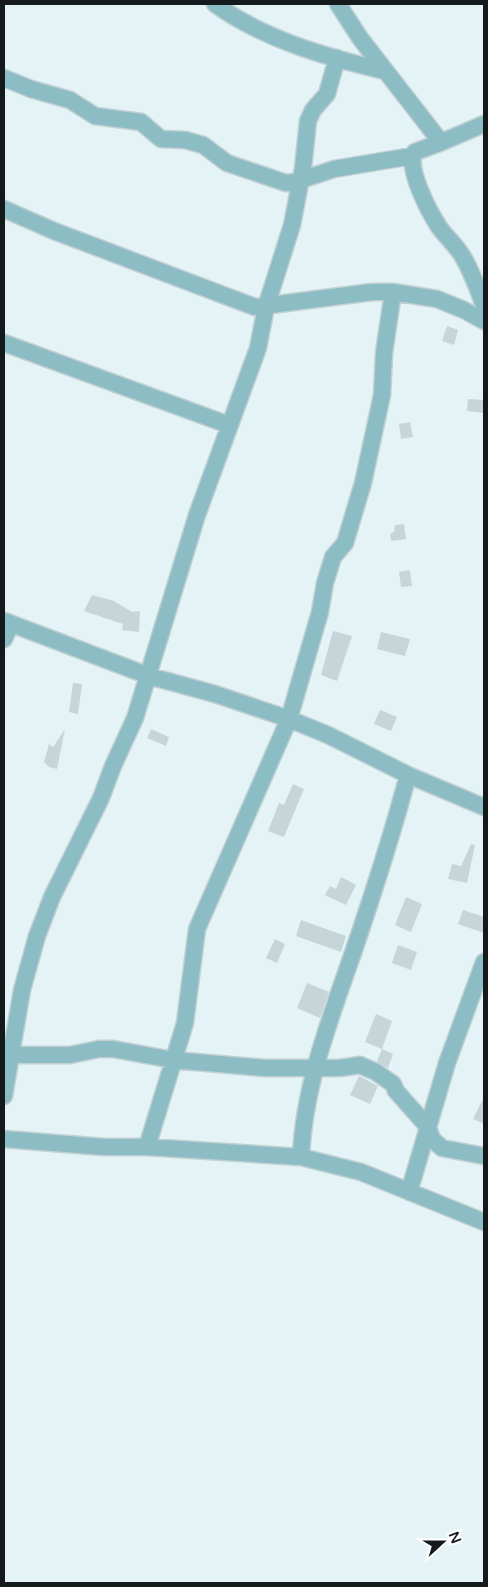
<svg xmlns="http://www.w3.org/2000/svg" width="488" height="1587" font-family="'Varela Round',sans-serif">
<style>
.building{fill:#c5d5d8}
.lines{fill:none;stroke-linecap:round;stroke-linejoin:round}
.minor-casing{stroke:#c2d0d3;stroke-width:19}
.minor{stroke:#8cbcc4;stroke-width:16}
</style>
<rect width="100%" height="100%" fill="#e3f3f6"/>
<path class="building" d="M447 326 458 330 454 345 442 341Z
M468 399 484 400 483 413 467 411Z
M410 422 413 437 401 439 399 424Z
M404 524 406 539 391 541 390 534 394 532 395 525Z
M410 570 412 586 401 587 399 572Z
M92 595 114 601 132 612 140 611 139 632 122 630 123 624 84 611Z
M333 631 352 636 337 681 321 675Z
M381 632 410 639 405 656 377 649Z
M73 683 82 684 78 714 69 712Z
M380 710 397 717 391 731 374 724Z
M65 729 57 769 49 767 44 762 49 744 53 747Z
M151 729 169 737 166 746 147 738Z
M293 784 304 789 284 837 268 831 279 803 284 805Z
M471 844 475 845 467 883 448 879 452 864 461 866Z
M341 877 356 885 346 905 325 895 330 886 336 889Z
M406 897 422 904 411 932 395 925Z
M463 910 484 917V933L458 924Z
M301 920 346 936 341 952 296 936Z
M275 939 285 944 277 963 266 958Z
M398 945 417 952 411 970 392 963Z
M307 983 329 992 320 1018 297 1008Z
M376 1014 392 1021 382 1049 365 1042Z
M382 1049 393 1054 388 1068 377 1062Z
M359 1076 378 1086 370 1104 350 1095Z
M484 1097V1124L473 1119Z"/>
<g class="lines">
<g class="minor-casing">
<path id="minor" d="M215 4C265 40 326 57 385 71
M338 4 360 38 440 141 442 142 484 124
M4 78 31 89 70 100 95 116 141 122 161 139 185 140 203 145 227 163 286 183 295 182 334 169 412 156
M442 142 415 152C405 167 430 213 439 227 446 237 457 246 463 257 472 272 478 289 484 306
M4 209 54 231 255 307 372 292H393L437 299 464 310 484 321
M4 343 229 425
M4 621 149 676 215 694 289 719 328 735 408 775 484 807
M4 639 11 624
M4 1055H70L99 1049H113L173 1060 264 1068H340L360 1065 376 1072 393 1084 396 1091 428 1127 432 1139 442 1148 484 1156
M4 1096 22 990 37 936 52 897 101 798 113 766 135 718 197 515 258 348 266 307 292 225 303 168 308 121 313 110 327 94 337 58
M4 1139 104 1147H147L301 1157 361 1172 484 1222
M147 1147 185 1023 197 929 289 719 320 612 325 583 333 557 345 543 363 483 382 395 384 353 393 292
M301 1157C304 1086 330 1019 353 953 373 894 392 836 408 775
M409 1192 447 1063 484 962"/>
</g>
<use href="#minor" class="minor"/>
</g>
<rect width="488" height="1587" fill="none" stroke="#141a1b" stroke-width="10"/>
<g transform="translate(443 1542) rotate(69)" stroke="#ffffff" stroke-width="4" paint-order="stroke">
<path d="M0-4L9 19L0 12L-9 19Z" fill="#141a1b"/>
<text y="-8" font-size="14" font-weight="bold" text-anchor="middle" fill="#141a1b">N</text>
</g>
</svg>
